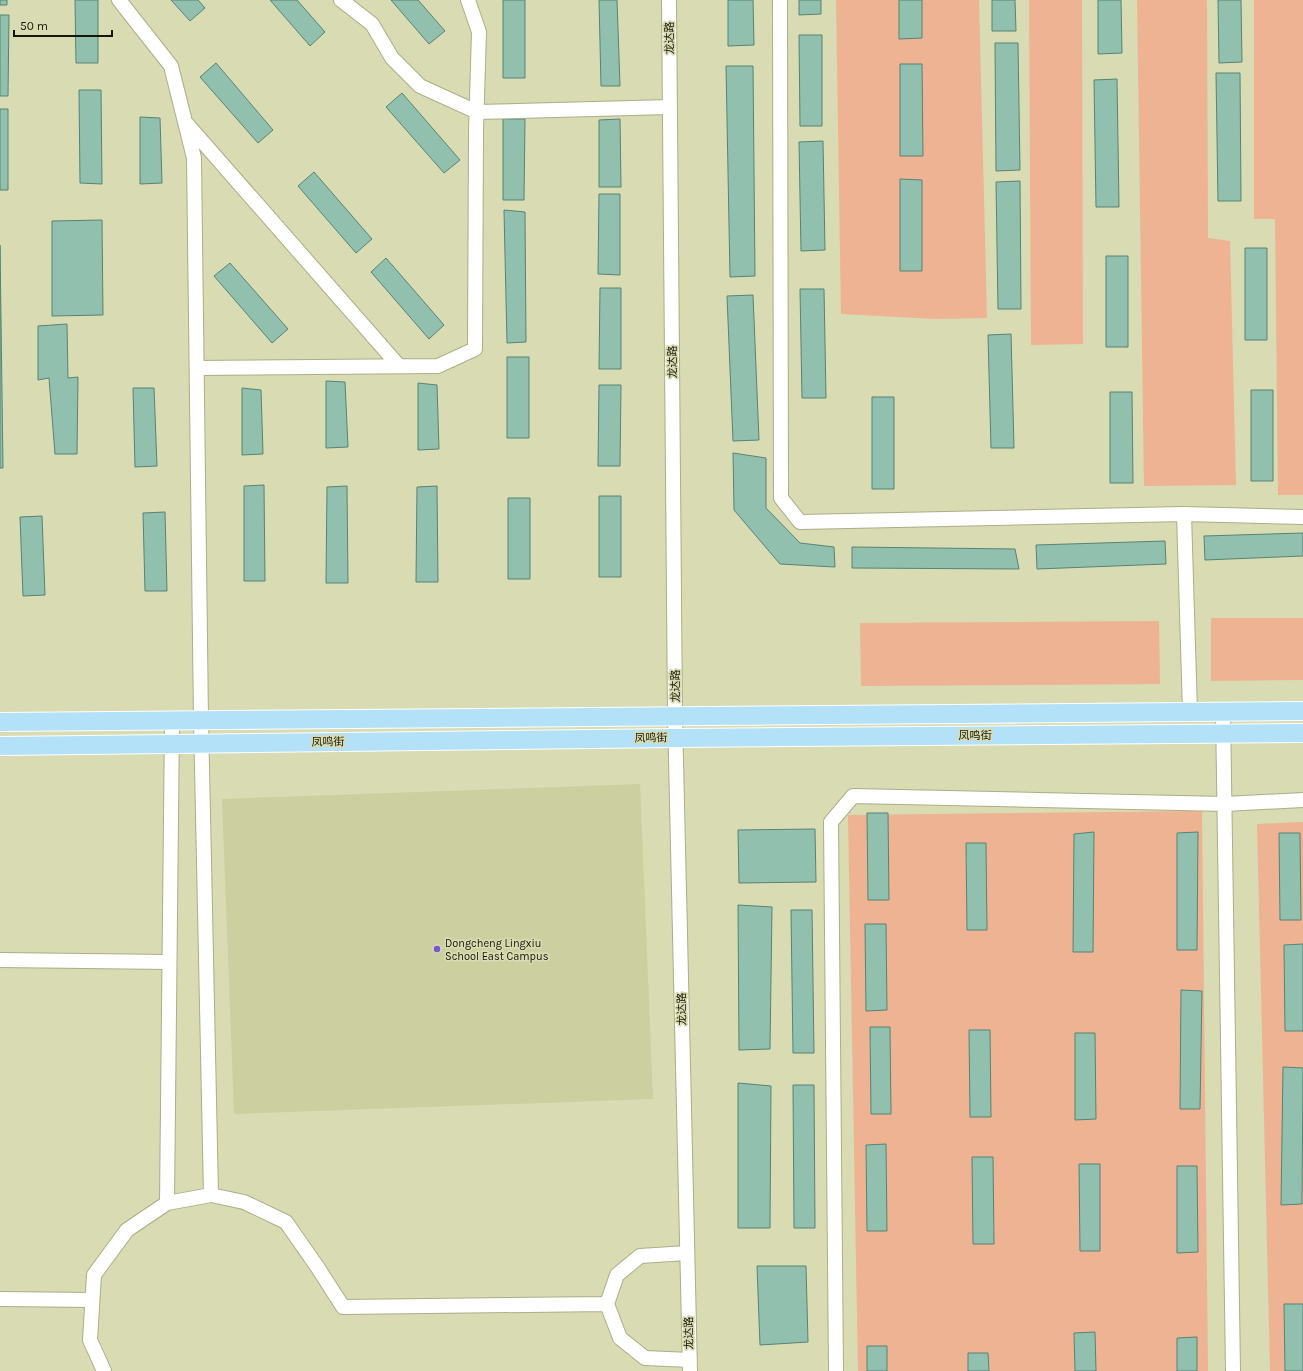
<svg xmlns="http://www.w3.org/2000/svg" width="1303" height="1371" font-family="Karla,'Noto Sans SC',sans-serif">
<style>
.built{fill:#cccf9f}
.green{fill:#edb392}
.building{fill:#92c0af;stroke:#578374}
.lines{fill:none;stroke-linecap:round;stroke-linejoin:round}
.minor-casing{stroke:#abae86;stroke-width:16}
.major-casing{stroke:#fff;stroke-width:20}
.minor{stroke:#fff;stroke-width:14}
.major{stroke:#b2e1f8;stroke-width:18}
.poi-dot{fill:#7558d2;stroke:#d9dbb2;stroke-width:1.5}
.labels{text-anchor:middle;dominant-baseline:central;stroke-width:3.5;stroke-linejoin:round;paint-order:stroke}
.street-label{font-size:11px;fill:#151607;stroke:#d9dbb2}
.poi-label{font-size:11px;fill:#151607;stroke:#d9dbb2;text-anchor:start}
</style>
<rect width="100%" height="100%" fill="#d9dbb2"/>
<path class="built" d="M640 784 653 1099 234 1114 222 799Z"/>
<path class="green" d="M836 0H979L987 318 937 319 841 314Z
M1029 0H1082L1083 344 1031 345Z
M1137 0H1207L1208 238 1230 241 1236 485 1144 486Z
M1254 0H1303V495H1278L1275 219H1254Z
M1303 618V680L1211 681V618Z
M1159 621 1160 684 861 686 860 623Z
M1202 811 1208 1371H858L848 815Z
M1303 822V1371H1270L1257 824Z"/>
<path class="building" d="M0 0H7V5H0Z
M75 0H98V63H76Z
M171 0H198L205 8 190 21Z
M270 0H297L325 32 310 46Z
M391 0H418L445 31 429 44Z
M503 0H525V78H503Z
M599 0H617L620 86H601Z
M728 0H753L754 45 728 46Z
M799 0H821V14L799 15Z
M899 0H922V38L899 39Z
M992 0H1015L1016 31H992Z
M1098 0H1121L1122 53 1098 54Z
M1218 0H1241L1242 62 1219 63Z
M0 15H9L8 96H0Z
M799 35H822V126H800Z
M995 43H1018L1020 170 996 171Z
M216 63 273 130 258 143 200 77Z
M900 64H922L923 156H900Z
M726 66H753L755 276 730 277Z
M1216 73H1240L1241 201H1218Z
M1117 79 1119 207H1096L1094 80Z
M79 90H101L102 184 80 183Z
M402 93 460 160 444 173 386 107Z
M0 109H8V190H0Z
M140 117 160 118 162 183 140 184Z
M503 119H525L524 200H503Z
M620 119 621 187H599V120Z
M823 141 825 250 801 251 799 142Z
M314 172 372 239 356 253 298 186Z
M900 179 922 180V271H900Z
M1020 181 1021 309H998L996 182Z
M599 194H620V275L598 274Z
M504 210 525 212 526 342 507 343Z
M102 220 103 315 52 316V221Z
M0 245 3 468H0Z
M1245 248H1267V340H1245Z
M1106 256H1128V347H1106Z
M386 258 444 325 429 339 371 272Z
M230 263 288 329 272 343 214 276Z
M600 288H621V369H599Z
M800 289H824L826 398H802Z
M753 295 759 440 733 441 727 296Z
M67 324 68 378 78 377 77 454H55L49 378 38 380V326Z
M1011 334 1014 448H991L988 335Z
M507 357H529V438H507Z
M326 381 345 382 348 447 326 448Z
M418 383 437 385 439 449 418 450Z
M599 385H621L620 466H598Z
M133 388H154L157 466 135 467Z
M242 388 261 390 263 454 242 455Z
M1251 390H1273V481H1251Z
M1110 392H1132L1133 483H1110Z
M872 397H894V489H872Z
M733 453 766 458V508L800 543 834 547 835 567 780 564 734 510Z
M264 485 265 581H244V486Z
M347 486 348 583H326L327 487Z
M437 486 438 582H416L417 487Z
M599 496H621V577H599Z
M508 498H530V579H508Z
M165 512 167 591H145L143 513Z
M42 516 45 595 23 596 20 517Z
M1303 533V556L1205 560 1204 536Z
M1165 541 1166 564 1037 569 1036 545Z
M852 547 1015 549 1019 569 852 568Z
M867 813H888L889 900H868Z
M815 829 816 882 739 883 738 830Z
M1094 832 1093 952H1073L1074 834Z
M1198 832 1197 950H1177V833Z
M1279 833H1300L1301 920H1280Z
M966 843H986L987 930H967Z
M738 905 772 907 770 1049 739 1050Z
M791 910H812L814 1053H793Z
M865 924H886L887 1010 866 1011Z
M1303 944V1031H1285L1284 945Z
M1181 990 1202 991 1200 1109H1180Z
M870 1027H890L891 1114H871Z
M969 1030H990L991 1117H970Z
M1075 1033H1095L1096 1119 1075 1120Z
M1283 1067 1303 1068 1302 1204 1281 1205Z
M738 1083 771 1086 770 1228H738Z
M793 1085H814L815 1228H794Z
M886 1144 887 1231H867L866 1145Z
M972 1157H993L994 1244H973Z
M1079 1164H1100V1251H1080Z
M1177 1166H1197L1198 1252 1177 1253Z
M757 1266H806L808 1342 760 1345Z
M1284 1304H1303V1371H1285Z
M1095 1332 1096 1371H1075L1074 1333Z
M1197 1337V1371H1177V1338Z
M867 1346H887V1371H867Z
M968 1353H988L989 1371H968Z"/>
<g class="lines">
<g class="minor-casing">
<path id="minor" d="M119 0 171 66 194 158 201 720 211 1195
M341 0 372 24 392 58 420 86 477 112 670 107
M669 0 675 716 690 1371
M780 0 781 498 800 522 1184 514 1190 712
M187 124 399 366
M197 368 438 366 475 349 476 131 479 32 468 0
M1184 514 1303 517
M1223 712 1233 1371
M0 960 169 962
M167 1203 172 721
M687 1253 640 1256 617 1275 607 1304 620 1338 645 1358 690 1360
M0 1299 92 1300
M104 1371 90 1340 94 1275 127 1230 167 1203 211 1195 244 1202 286 1222 318 1268 343 1307 607 1304
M836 1371 831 822 853 796 1225 804 1303 800"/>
</g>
<g class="major-casing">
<path id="major" d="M0 722 1303 711
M0 746 676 738 1303 733"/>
</g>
<use href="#minor" class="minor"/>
<use href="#major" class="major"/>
</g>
<circle class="poi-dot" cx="437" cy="949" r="4"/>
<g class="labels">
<g class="street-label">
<text transform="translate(669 38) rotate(-90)">龙达路</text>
<text transform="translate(672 362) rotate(-90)">龙达路</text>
<text transform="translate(675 686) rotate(-90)">龙达路</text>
<text x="975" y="735">凤鸣街</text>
<text transform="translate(651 738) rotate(-1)">凤鸣街</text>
<text transform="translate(328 742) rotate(-1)">凤鸣街</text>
<text transform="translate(682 1009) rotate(-91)">龙达路</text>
<text transform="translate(689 1333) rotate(-91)">龙达路</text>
</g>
<g class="poi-label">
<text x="445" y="943">Dongcheng Lingxiu<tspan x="445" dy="13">School East Campus</tspan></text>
</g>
</g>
<path d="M14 30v6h98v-6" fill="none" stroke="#151607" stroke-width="2"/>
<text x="20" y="30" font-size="12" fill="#151607" stroke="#d9dbb2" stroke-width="3" paint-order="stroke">50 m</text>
</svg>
